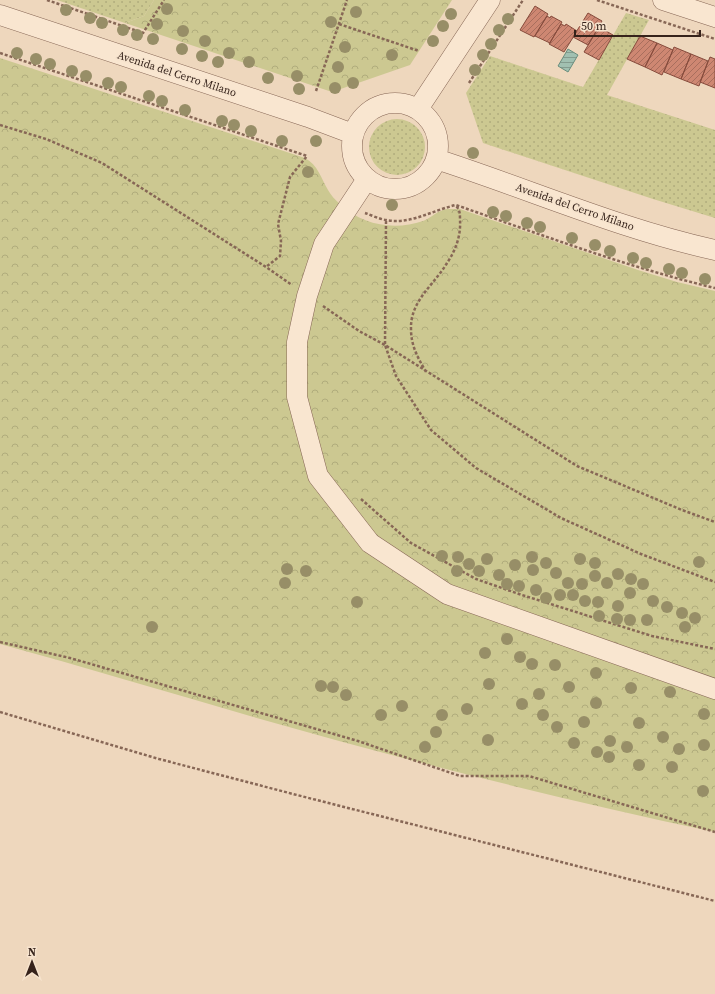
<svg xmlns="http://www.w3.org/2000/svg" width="715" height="994" font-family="'Source Serif 4',serif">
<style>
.grass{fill:url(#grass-dots)}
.park{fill:url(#park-crowns)}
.water{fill:url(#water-rules);stroke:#698d7d}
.building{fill:url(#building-hatch);stroke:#864b3c}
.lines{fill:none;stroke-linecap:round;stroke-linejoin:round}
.street-casing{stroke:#876756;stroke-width:21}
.path{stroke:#876756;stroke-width:2.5;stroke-dasharray:3 2;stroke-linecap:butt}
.street{stroke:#f9e6d0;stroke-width:20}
.tree{fill:#978e67}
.labels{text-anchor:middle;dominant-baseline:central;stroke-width:3;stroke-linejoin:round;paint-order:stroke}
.street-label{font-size:11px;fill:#36231b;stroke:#f6e3cd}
</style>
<defs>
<pattern id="grass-dots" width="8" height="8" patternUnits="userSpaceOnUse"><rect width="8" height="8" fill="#ccc891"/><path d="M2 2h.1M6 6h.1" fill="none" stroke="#b0ac7c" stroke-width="1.8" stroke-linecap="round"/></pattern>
<pattern id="park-crowns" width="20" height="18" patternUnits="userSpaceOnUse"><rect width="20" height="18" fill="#ccc891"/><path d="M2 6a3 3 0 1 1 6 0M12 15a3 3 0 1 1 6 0" fill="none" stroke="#b0ac7c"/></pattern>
<pattern id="water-rules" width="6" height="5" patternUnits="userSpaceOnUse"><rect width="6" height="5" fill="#a1c0b1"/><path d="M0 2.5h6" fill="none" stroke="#849c8f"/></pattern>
<pattern id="building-hatch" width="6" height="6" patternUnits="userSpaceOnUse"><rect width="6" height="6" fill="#ce8772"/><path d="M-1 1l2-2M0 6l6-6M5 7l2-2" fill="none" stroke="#a86e5d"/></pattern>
</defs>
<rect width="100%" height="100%" fill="#eed7bd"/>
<path class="grass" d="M57 0H154L144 16 125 23Z
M626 13 649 20 607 95 715 130V218L653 199 483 143 466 93 490 56 583 87Z
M369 147a28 28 0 1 1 56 0a28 28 0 1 1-56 0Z"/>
<path class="park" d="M154 0H452L410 65 332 92 125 23 144 16Z
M0 58 305 158C318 165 321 178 328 190 331 195 335 200 340 204 362 225 394 231 423 221 431 218 438 210 447 209 451 209 456 209 460 209L638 270 677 282 715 291V832C559 799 404 760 250 716 167 692 84 667 0 644Z"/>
<path class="water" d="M568 49 578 55 568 72 558 66Z"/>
<path class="building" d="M535 6 548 14 534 37 520 30Z
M588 13 602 21 588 45 573 37Z
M547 16 550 18 551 16 562 22 550 43 535 36Z
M561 24 565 26 566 24 577 31 564 52 549 44Z
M599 27 613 35 599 60 584 52Z
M640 36 657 43 645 67 627 59Z
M657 43 673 50 662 75 645 67Z
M674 47 691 54 681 79 664 72Z
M691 54 708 61 699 86 681 79Z
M710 57 715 59V88L700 82Z"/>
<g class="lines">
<g class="street-casing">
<path id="street" d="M663 0 715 17
M0 15 308 117 353 134
M352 146a43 43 0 1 1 86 0a43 43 0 1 1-86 0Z
M418 109 490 0
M436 159C529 189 620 229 715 250
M367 179 324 244 307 296 297 342V397L318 476 370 543 447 594 715 689"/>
</g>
<path class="path" d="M47 0 143 33 164 0
M597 0 715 39
M339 24 419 51
M0 53 307 156 290 177 278 224 281 241 280 256 266 267
M469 83 523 0
M316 91 347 0
M0 125 46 139 102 163 266 267 292 285
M365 213C371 215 379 219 386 220 410 225 433 210 456 205 542 235 627 267 715 288
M386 221 385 345 396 376 431 430 476 468 561 518 641 554 715 582
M323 306 359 331 385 345 577 466 682 510 715 522
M426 372C418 358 411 346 411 329 410 301 434 285 447 263 456 250 461 235 460 220 460 214 460 210 456 206
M361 499 411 543 476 579 522 595 652 636 715 649
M0 642 70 658 358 741 460 776H529L715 832
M0 712 159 759 293 794 715 901"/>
<use href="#street" class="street"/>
</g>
<g class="tree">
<circle cx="167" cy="9" r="6"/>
<circle cx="66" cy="10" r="6"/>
<circle cx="356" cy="12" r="6"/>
<circle cx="451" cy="14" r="6"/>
<circle cx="90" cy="18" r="6"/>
<circle cx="508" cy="19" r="6"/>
<circle cx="331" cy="22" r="6"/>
<circle cx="102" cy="23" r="6"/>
<circle cx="157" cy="24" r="6"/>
<circle cx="443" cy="26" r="6"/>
<circle cx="123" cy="30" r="6"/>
<circle cx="499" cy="30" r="6"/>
<circle cx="183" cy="31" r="6"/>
<circle cx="137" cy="35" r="6"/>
<circle cx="153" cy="39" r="6"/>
<circle cx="205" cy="41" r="6"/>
<circle cx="433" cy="41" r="6"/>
<circle cx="491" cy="44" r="6"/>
<circle cx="345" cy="47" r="6"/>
<circle cx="182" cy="49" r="6"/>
<circle cx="17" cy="53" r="6"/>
<circle cx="229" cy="53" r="6"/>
<circle cx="392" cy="55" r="6"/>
<circle cx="483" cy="55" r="6"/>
<circle cx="202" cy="56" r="6"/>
<circle cx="36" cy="59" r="6"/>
<circle cx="218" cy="62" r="6"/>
<circle cx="249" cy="62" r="6"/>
<circle cx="50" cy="64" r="6"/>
<circle cx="338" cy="67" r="6"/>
<circle cx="475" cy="70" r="6"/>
<circle cx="72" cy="71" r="6"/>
<circle cx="86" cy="76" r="6"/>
<circle cx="297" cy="76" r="6"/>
<circle cx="268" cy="78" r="6"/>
<circle cx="108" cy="83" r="6"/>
<circle cx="353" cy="83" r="6"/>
<circle cx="121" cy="87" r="6"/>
<circle cx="335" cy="88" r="6"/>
<circle cx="299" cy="89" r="6"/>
<circle cx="149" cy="96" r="6"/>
<circle cx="162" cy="101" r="6"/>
<circle cx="185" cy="110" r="6"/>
<circle cx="222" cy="121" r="6"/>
<circle cx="234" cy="125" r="6"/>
<circle cx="251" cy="131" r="6"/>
<circle cx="282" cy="141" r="6"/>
<circle cx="316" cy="141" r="6"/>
<circle cx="473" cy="153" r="6"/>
<circle cx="308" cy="172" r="6"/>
<circle cx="392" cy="205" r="6"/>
<circle cx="493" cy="212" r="6"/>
<circle cx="506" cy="216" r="6"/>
<circle cx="527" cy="223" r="6"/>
<circle cx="540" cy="227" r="6"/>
<circle cx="572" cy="238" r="6"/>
<circle cx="595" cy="245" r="6"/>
<circle cx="610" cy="251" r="6"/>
<circle cx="633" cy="258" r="6"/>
<circle cx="646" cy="263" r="6"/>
<circle cx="669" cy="269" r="6"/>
<circle cx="682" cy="273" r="6"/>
<circle cx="705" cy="279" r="6"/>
<circle cx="442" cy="556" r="6"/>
<circle cx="458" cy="557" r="6"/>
<circle cx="532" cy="557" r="6"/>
<circle cx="487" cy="559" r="6"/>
<circle cx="580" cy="559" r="6"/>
<circle cx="699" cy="562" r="6"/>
<circle cx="546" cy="563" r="6"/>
<circle cx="595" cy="563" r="6"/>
<circle cx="469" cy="564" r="6"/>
<circle cx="515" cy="565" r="6"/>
<circle cx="287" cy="569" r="6"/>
<circle cx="533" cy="570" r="6"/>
<circle cx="306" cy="571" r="6"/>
<circle cx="457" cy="571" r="6"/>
<circle cx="479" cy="571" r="6"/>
<circle cx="556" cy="573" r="6"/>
<circle cx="618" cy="574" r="6"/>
<circle cx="499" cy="575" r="6"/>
<circle cx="595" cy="576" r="6"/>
<circle cx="631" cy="579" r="6"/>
<circle cx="285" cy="583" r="6"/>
<circle cx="568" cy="583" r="6"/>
<circle cx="607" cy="583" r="6"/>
<circle cx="507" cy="584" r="6"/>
<circle cx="582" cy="584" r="6"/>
<circle cx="643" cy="584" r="6"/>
<circle cx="519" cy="586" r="6"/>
<circle cx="536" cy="590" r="6"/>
<circle cx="630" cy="593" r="6"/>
<circle cx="560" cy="595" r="6"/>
<circle cx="573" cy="595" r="6"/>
<circle cx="546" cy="598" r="6"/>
<circle cx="585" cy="601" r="6"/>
<circle cx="653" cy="601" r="6"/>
<circle cx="357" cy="602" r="6"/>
<circle cx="598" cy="602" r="6"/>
<circle cx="618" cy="606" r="6"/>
<circle cx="667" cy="607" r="6"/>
<circle cx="682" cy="613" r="6"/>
<circle cx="599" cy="616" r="6"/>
<circle cx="695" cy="618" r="6"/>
<circle cx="617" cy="619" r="6"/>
<circle cx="630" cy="620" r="6"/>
<circle cx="647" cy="620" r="6"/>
<circle cx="152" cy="627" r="6"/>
<circle cx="685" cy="627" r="6"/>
<circle cx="507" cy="639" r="6"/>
<circle cx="485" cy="653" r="6"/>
<circle cx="520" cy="657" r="6"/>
<circle cx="532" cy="664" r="6"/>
<circle cx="555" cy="665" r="6"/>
<circle cx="596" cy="673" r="6"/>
<circle cx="489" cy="684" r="6"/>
<circle cx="321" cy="686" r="6"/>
<circle cx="333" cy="687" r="6"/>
<circle cx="569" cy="687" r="6"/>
<circle cx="631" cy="688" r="6"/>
<circle cx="670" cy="692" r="6"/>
<circle cx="539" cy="694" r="6"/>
<circle cx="346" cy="695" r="6"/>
<circle cx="596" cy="703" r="6"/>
<circle cx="522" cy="704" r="6"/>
<circle cx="402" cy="706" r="6"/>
<circle cx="467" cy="709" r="6"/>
<circle cx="704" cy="714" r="6"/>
<circle cx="381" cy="715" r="6"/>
<circle cx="442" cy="715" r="6"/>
<circle cx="543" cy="715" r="6"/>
<circle cx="584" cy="722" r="6"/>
<circle cx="639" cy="723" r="6"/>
<circle cx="557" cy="727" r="6"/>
<circle cx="436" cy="732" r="6"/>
<circle cx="663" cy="737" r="6"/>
<circle cx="488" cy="740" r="6"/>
<circle cx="610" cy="741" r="6"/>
<circle cx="574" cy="743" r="6"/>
<circle cx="704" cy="745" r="6"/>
<circle cx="425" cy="747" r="6"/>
<circle cx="627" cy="747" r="6"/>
<circle cx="679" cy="749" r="6"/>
<circle cx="597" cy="752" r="6"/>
<circle cx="609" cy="757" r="6"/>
<circle cx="639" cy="765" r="6"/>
<circle cx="672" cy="767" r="6"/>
<circle cx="703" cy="791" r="6"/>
</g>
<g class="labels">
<g class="street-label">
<text transform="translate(177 74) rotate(18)">Avenida del Cerro Milano</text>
<text transform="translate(575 207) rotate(19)">Avenida del Cerro Milano</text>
</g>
</g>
<g transform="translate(32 962)" stroke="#f6e3cd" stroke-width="3" paint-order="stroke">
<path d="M0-3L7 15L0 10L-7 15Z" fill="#36231b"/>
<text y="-6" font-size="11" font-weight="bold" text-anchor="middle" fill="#36231b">N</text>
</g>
<path d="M575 30v6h125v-6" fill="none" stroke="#36231b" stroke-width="2"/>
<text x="581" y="30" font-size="12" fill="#36231b" stroke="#f6e3cd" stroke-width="3" paint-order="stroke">50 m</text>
</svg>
